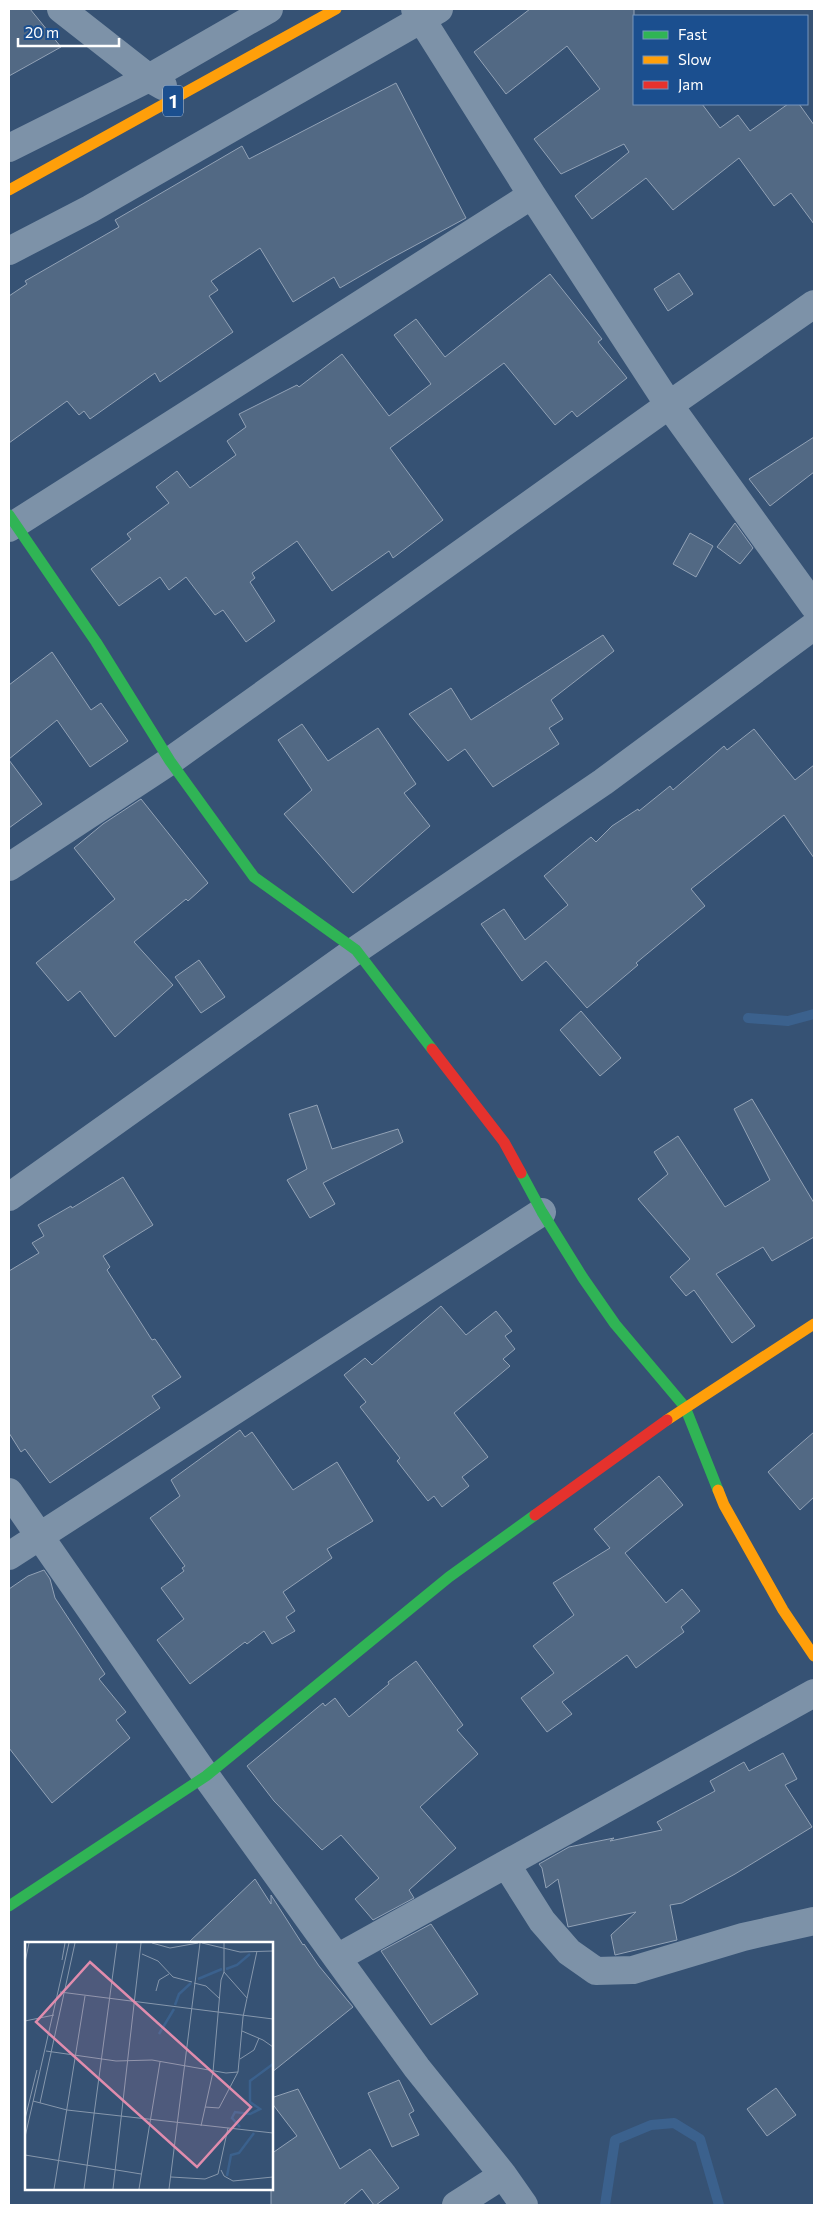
<svg xmlns="http://www.w3.org/2000/svg" width="823" height="2214" font-family="Commissioner,sans-serif">
<style>
.lines{fill:none;stroke-linecap:round;stroke-linejoin:round}
.stream{stroke:#3b618d;stroke-width:10}
.building{fill:#526984;stroke:#92a2b6}
.street{stroke:#7d92a8;stroke-width:28}
.fast{stroke:#30b455;stroke-width:11}
.slow{stroke:#ff9f0a;stroke-width:11}
.jam{stroke:#e5322d;stroke-width:11}
.labels{text-anchor:middle;dominant-baseline:central;stroke-width:4.5;stroke-linejoin:round;paint-order:stroke}
.shield{fill:#1b4f8f;stroke:#bbcadd;stroke-width:1}
.shield-label{font-size:18px;font-weight:bold;fill:#fff}
.inset-river{fill:none;stroke:#3b618d;stroke-width:2.5}
.inset-road{fill:none;stroke:#8697ac;stroke-width:1}
.view{fill:#e08cad;fill-opacity:0.15;stroke:#e08cad;stroke-width:2.5}
.inset-edge{fill:none;stroke:#fff;stroke-width:2.5}
</style>
<rect width="100%" height="100%" fill="#365274"/>
<g class="lines">
<path class="stream" d="M748 1018 788 1021 814 1014
M605 2205 615 2140 651 2125 674 2123 700 2139 719 2205"/>
</g>
<path class="building" d="M9 9H30L61 47 9 76Z
M530 9H634V104H702L720 128 738 115 750 131 788 104H799L814 125V224L791 193 774 206 739 158 673 210 646 178 592 219 575 196 629 152 624 144 561 174 534 139 600 89 567 46 506 94 474 52Z
M396 83 466 218 388 260 340 288 334 277 293 302 260 248 211 281 218 290 209 296 233 332 160 382 155 373 90 419 84 411 79 415 67 401 9 443V296L27 284 25 281 119 227 115 220 242 146 249 159Z
M679 273 693 294 668 311 654 289Z
M550 274 602 339 598 342 627 378 577 417 572 411 555 425 504 363 390 448 443 520 393 558 389 551 332 591 297 541 252 573 255 578 250 582 275 621 246 642 223 610 215 615 186 577 169 590 160 577 119 606 91 569 131 539 127 534 169 503 156 487 177 471 190 488 236 455 227 441 246 427 239 414 297 385 299 387 342 354 389 416 431 384 394 335 416 319 445 357Z
M814 437V472L770 506 749 479Z
M735 523 753 548 740 564 717 547Z
M690 533 713 546 696 577 673 564Z
M603 635 614 651 551 700 563 719 549 728 559 744 493 787 465 749 448 761 409 714 451 688 471 720Z
M52 652 91 710 101 703 128 741 90 767 57 720 9 759V685Z
M302 724 328 761 378 728 416 784 404 793 430 826 353 893 284 814 312 790 278 740Z
M754 729 795 780 814 765V858L784 815 691 889 705 906 636 963 638 965 587 1008 546 961 522 981 481 924 504 909 525 940 568 905 544 876 591 837 596 842 612 826 638 809 639 811 670 786 673 790 724 746 727 750Z
M9 760 42 804 9 828Z
M141 799 208 883 188 901 186 899 134 942 173 985 115 1037 80 991 68 1001 36 963 115 899 74 848 103 824Z
M199 960 225 997 201 1013 175 977Z
M581 1011 621 1058 600 1076 560 1030Z
M752 1099 814 1203V1237L772 1261 763 1247 716 1274 755 1326 732 1343 694 1290 686 1296 670 1277 690 1259 638 1199 668 1174 654 1152 678 1136 725 1207 770 1180 734 1109Z
M317 1105 332 1149 398 1129 403 1142 323 1183 335 1204 310 1218 287 1180 307 1169 289 1114Z
M123 1177 153 1225 103 1256 110 1267 107 1270 152 1340 155 1339 181 1377 152 1396 160 1408 50 1483 25 1449 21 1452 9 1433V1271L39 1253 32 1243 44 1236 38 1225 71 1206 72 1208Z
M441 1306 466 1335 496 1311 512 1331 505 1336 515 1349 503 1359 510 1366 454 1413 488 1457 462 1477 469 1486 442 1507 434 1496 428 1501 397 1461 400 1458 360 1407 366 1402 344 1375 365 1358 372 1365Z
M240 1430 245 1437 252 1432 293 1490 337 1462 373 1521 327 1549 332 1558 283 1592 295 1611 286 1617 295 1631 272 1644 264 1631 247 1644 245 1642 190 1684 157 1640 184 1619 161 1588 184 1571 182 1568 185 1566 150 1518 180 1496 171 1480Z
M814 1432V1497L800 1510 768 1472Z
M659 1476 683 1505 625 1553 666 1603 682 1589 700 1611 681 1627 684 1632 636 1668 627 1655 562 1702 572 1714 547 1732 521 1698 554 1673 533 1646 574 1615 553 1583 610 1548 594 1529Z
M44 1570 50 1579 55 1598 105 1674 99 1679 126 1712 116 1720 130 1738 52 1803 9 1748V1589L28 1576Z
M416 1661 463 1725 457 1730 478 1754 420 1807 456 1848 409 1890 414 1898 373 1920 355 1899 379 1878 341 1835 322 1850 274 1801 247 1766 323 1703 325 1706 335 1698 349 1717 389 1684 388 1682Z
M783 1753 797 1779 785 1785 812 1827 735 1874 682 1903 670 1905 677 1940 615 1955 611 1935 636 1912 568 1927 558 1879 546 1888 542 1868 539 1864 569 1847 614 1838 610 1841 662 1830 657 1822 715 1791 710 1781 744 1762 749 1771Z
M255 1879 271 1904V1895L303 1945 304 1944 319 1966 353 2007 271 2073V1943H188Z
M431 1924 478 1994 431 2025 381 1951Z
M399 2080 414 2111 409 2114 419 2135 392 2147 368 2093Z
M776 2088 796 2115 767 2136 747 2109Z
M298 2089 340 2169 370 2149 399 2188 376 2205H374L362 2189 343 2205H271V2154L297 2136 271 2102V2098Z"/>
<g class="lines">
<path class="street" d="M61 9 149 78 163 86
M415 9 532 195 669 405 814 606
M9 148 149 78 269 9
M9 251 90 209 439 9
M9 528 532 195
M9 867 170 761 669 405 814 304
M9 1197 356 950 603 782 814 626
M9 1492 206 1776 337 1958 417 2068 503 2175 524 2205
M9 1556 542 1212
M506 1864 542 1921 569 1952 596 1971 633 1970 743 1937 814 1921
M337 1958 814 1693
M456 2205 503 2175"/>
<path class="fast" d="M9 515 96 642 170 761 254 877 356 950 432 1049
M521 1173 542 1212 583 1278 615 1324 685 1407 718 1490
M9 1906 206 1776 449 1577 535 1515"/>
<path class="slow" d="M9 190 336 9
M667 1420 814 1324
M718 1490 724 1505 783 1610 814 1656"/>
<path class="jam" d="M432 1049 504 1142 521 1173
M535 1515 667 1420"/>
</g>
<g class="labels">
<rect class="shield" x="163" y="85.5" width="20" height="31" rx="4"/>
<g class="shield-label">
<text x="173" y="101">1</text>
</g>
</g>
<g transform="translate(25 1942)">
<rect width="248" height="248" fill="#365274"/>
<path class="inset-river" d="M201 27 212 23 225 12M173 37 197 27M150 63 154 52 166 41M134 92 149 67M215 185 207 176 210 170 225 172 235 167 225 160V139L248 122M202 234 206 213 214 211 229 191"/>
<path class="inset-road" d="M127 1 145 6 173 1M177 1 215 10 248 9M117 12 133 19 148 35 167 40M37 18 40 1M0 20 4 1M199 30 222 56M169 41 181 44 195 57M131 49 134 38 144 32M35 50 248 77M0 79 29 73M217 89 238 98 248 105M21 109 91 119 127 118 201 131 213 130 218 75 232 9M215 117 229 108 234 96M8 159 42 168 248 191M15 161 50 1M180 165 194 166 213 130M0 177 12 128M176 184 188 130 196 38 199 30V1M0 195 44 1M0 213 116 232M196 228 199 234 208 239 248 235M146 235 180 237 193 232 203 186M29 247 60 54M59 247 92 1M88 247 116 1M114 247 135 120M144 247 175 1"/>
<path class="view" d="M65 20 226 165 172 225 11 80Z"/>
<rect width="248" height="248" class="inset-edge"/>
</g>
<rect width="823" height="2214" fill="none" stroke="#ffffff" stroke-width="20"/>
<rect x="633" y="15" width="175" height="90" fill="#1b4f8f" stroke="#7695bc"/>
<rect x="643" y="31" width="25" height="8" fill="#30b455" stroke="#7695bc"/>
<text x="678" y="40" font-size="15" fill="#ffffff">Fast</text>
<rect x="643" y="56" width="25" height="8" fill="#ff9f0a" stroke="#7695bc"/>
<text x="678" y="65" font-size="15" fill="#ffffff">Slow</text>
<rect x="643" y="81" width="25" height="8" fill="#e5322d" stroke="#7695bc"/>
<text x="678" y="90" font-size="15" fill="#ffffff">Jam</text>
<path d="M18 38v8h101v-8" fill="none" stroke="#ffffff" stroke-width="2.5"/>
<text x="25" y="38" font-size="15" fill="#ffffff" stroke="#1b4f8f" stroke-width="4" paint-order="stroke">20 m</text>
</svg>
